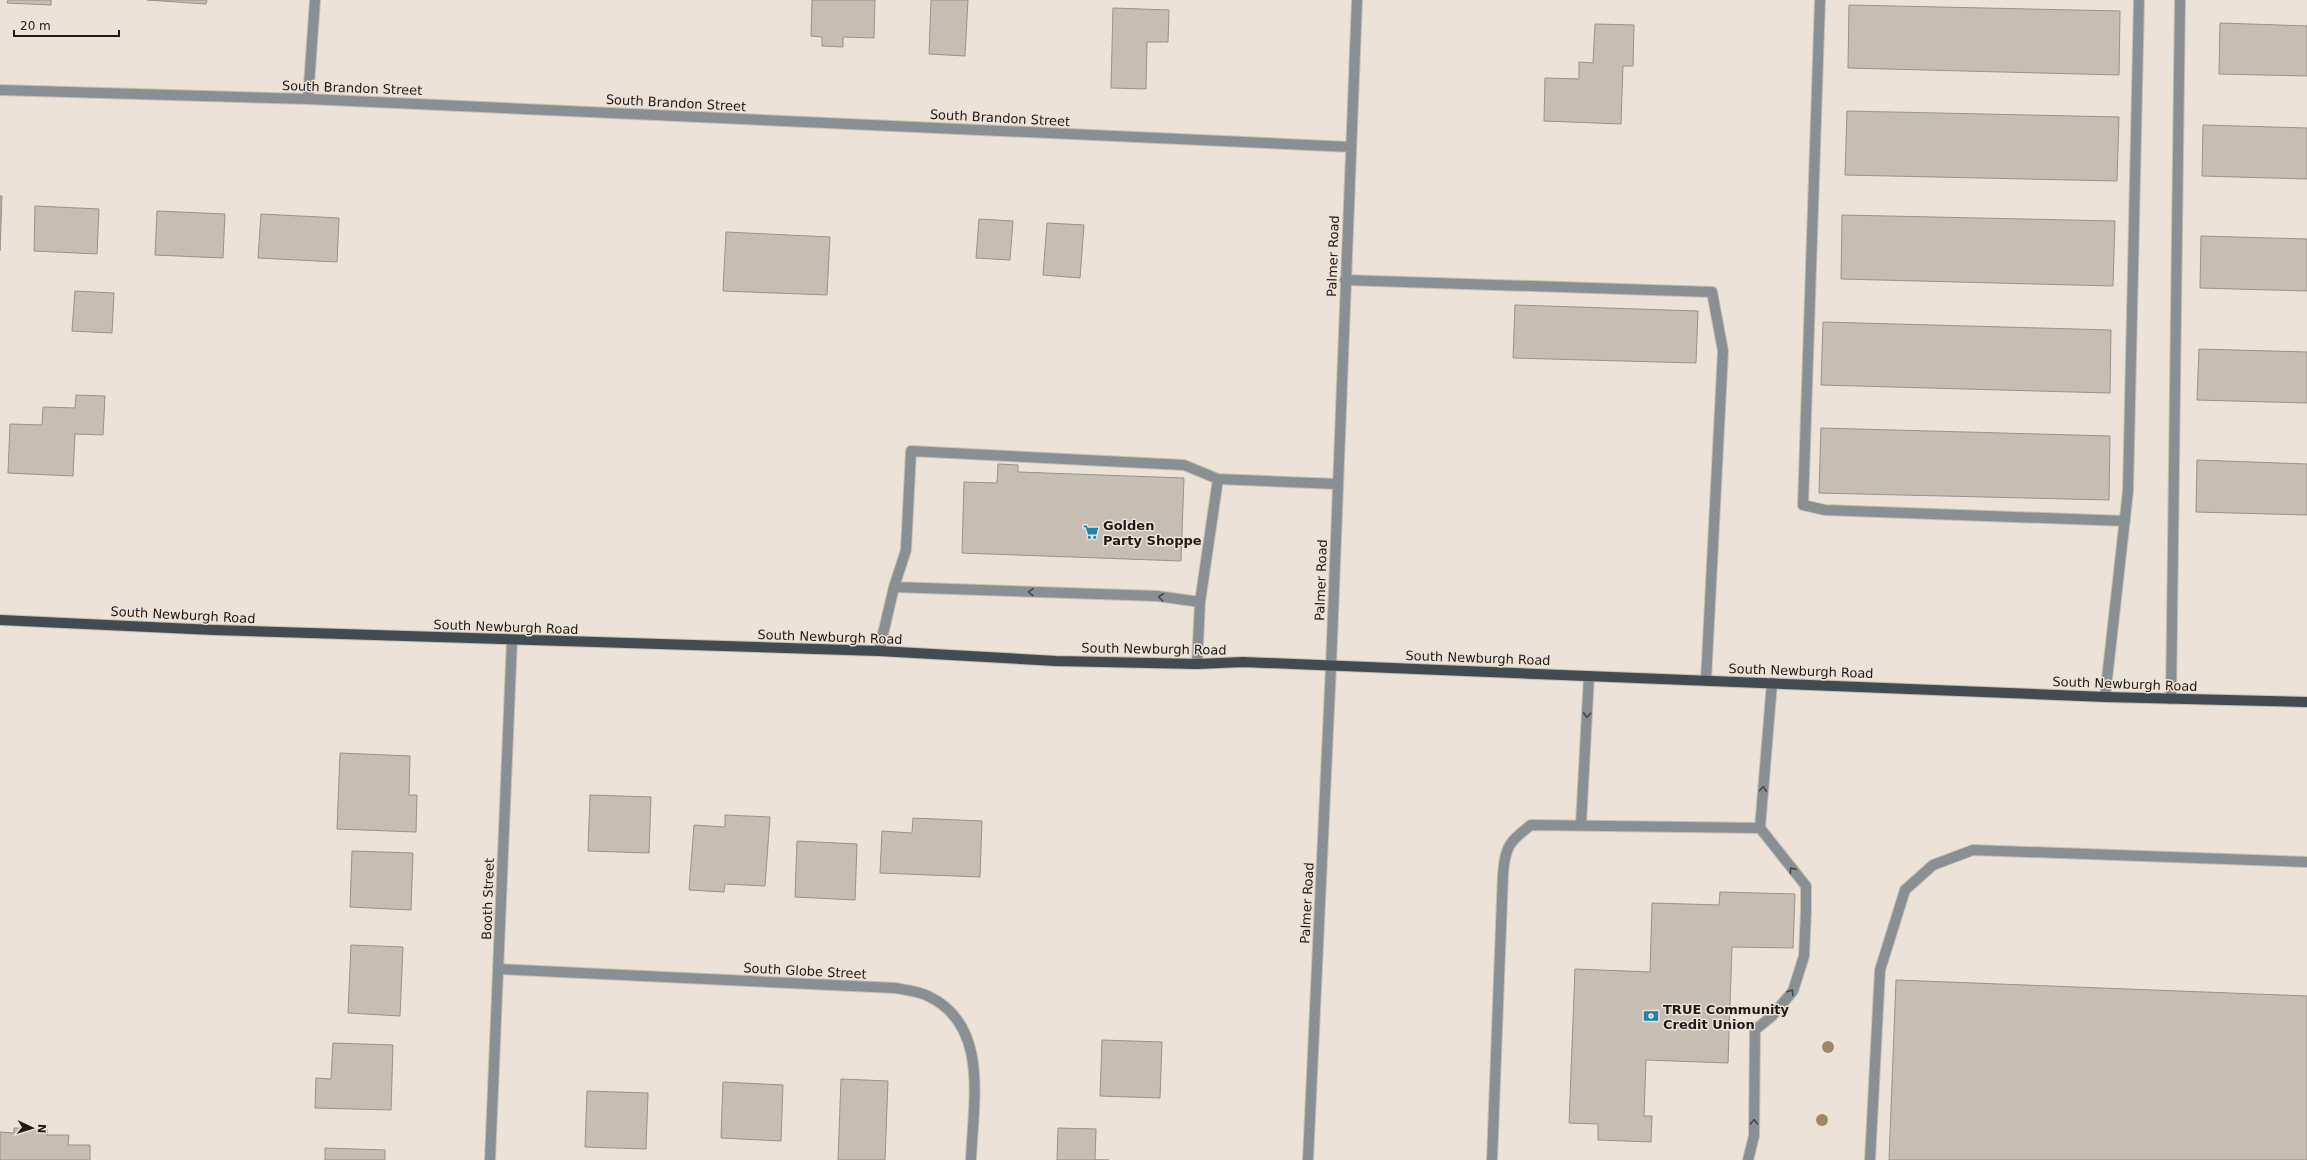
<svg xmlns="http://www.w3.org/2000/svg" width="2307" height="1160" font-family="'DejaVu Sans',sans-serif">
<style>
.building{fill:#c7beb3;stroke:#9a9287}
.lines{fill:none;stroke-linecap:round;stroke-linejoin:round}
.minor-casing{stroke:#c7beb4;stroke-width:12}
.major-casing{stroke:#c7beb4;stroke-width:12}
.minor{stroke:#8a8f93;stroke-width:10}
.major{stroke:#424b51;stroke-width:10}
.tree{fill:#9e8866}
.oneway{stroke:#494949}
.labels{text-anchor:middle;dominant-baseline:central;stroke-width:3;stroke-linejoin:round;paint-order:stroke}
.street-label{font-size:13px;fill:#1e1a17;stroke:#ece2d7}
.poi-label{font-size:13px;font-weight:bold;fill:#1e1a17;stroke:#ece2d7;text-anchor:start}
</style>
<rect width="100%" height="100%" fill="#ece2d7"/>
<path class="building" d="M8 0H51V5L7 3Z
M147 0H207L206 4Z
M812 0H875L874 38 843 37V47L822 46V37L811 36Z
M931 0H968L965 56 929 54Z
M1849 5 2120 11 2119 75 1848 68Z
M1113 8 1169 10 1168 42H1147L1146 89 1111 88Z
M2220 23 2307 26V76L2219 74Z
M1595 24 1634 25 1633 66H1623L1621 124 1544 121 1545 78 1579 79V62L1593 63Z
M1847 111 2119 117 2117 181 1845 175Z
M2203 125 2307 128V179L2202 176Z
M0 196H2L0 251Z
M35 206 99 209 97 254 34 251Z
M157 211 225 214 223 258 155 255Z
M261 214 339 218 337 262 258 258Z
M1842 215 2115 221 2113 286 1841 279Z
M979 219 1013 221 1010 260 976 258Z
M1047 223 1084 225 1080 278 1043 275Z
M726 232 830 237 827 295 723 291Z
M2201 236 2307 239V291L2200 288Z
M75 291 114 293 112 333 72 331Z
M1515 305 1698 311 1696 363 1513 358Z
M1823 322 2111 330 2110 393 1821 385Z
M2199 349 2307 352V403L2197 400Z
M76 395 105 396 103 435 75 434 73 476 8 473 10 424 42 425 43 407 75 408Z
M1821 428 2110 436 2109 500 1819 493Z
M2197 460 2307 464V515L2196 512Z
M998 464 1018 465V472L1184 478 1181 561 962 553 964 482 997 483Z
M340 753 410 756 409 795H417L416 832 337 829Z
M590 795 651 797 649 853 588 851Z
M725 815 770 817 765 886 725 884 724 892 689 890 694 825 725 827Z
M913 818 982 821 980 877 880 873 882 831 912 833Z
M797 841 857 844 855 900 795 897Z
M352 851 413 853 411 910 350 907Z
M1720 892 1795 894 1793 948 1732 947 1728 1063 1646 1060 1644 1116H1652L1651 1142 1598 1140V1124L1569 1123 1575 969 1650 972 1652 903 1719 905Z
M351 945 403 947 400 1016 348 1013Z
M1896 980 2307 996V1160H1889Z
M1102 1040 1162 1042 1160 1098 1100 1096Z
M333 1043 393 1045 391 1110 315 1108 316 1078 331 1079Z
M841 1079 888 1081 885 1160H838Z
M723 1082 783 1085 781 1141 721 1138Z
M587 1091 648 1093 646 1149 585 1147Z
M14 1128 47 1129V1135H69L68 1145H90V1160H0V1132L14 1133Z
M1058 1128 1096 1129 1095 1160H1109H1057Z
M325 1148 385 1150V1160H325Z"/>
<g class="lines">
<g class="minor-casing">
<path id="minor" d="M1820 0 1803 505 1825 510 2125 521
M0 90 308 99 1351 147
M308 99 315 0
M1345 280 1712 292 1723 351 1706 680
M894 587 1157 596 1200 602
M879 651 894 587 906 550 911 451 1184 465 1218 479 1337 484
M1197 664 1200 602 1218 479
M2105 697 2128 491 2139 0
M2171 699 2180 0
M1581 824 1589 676
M498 969 895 988C905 990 918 991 928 996 990 1025 973 1103 971 1160
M490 1160 512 640
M1308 1160 1331 666 1357 0
M1492 1160 1503 874C1505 846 1510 841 1531 825L1760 828
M1748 1160 1754 1136 1755 1030 1772 1016 1793 991 1804 956 1806 911V886L1760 828 1772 683
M1870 1160 1880 970 1905 890 1933 865 1973 850 2307 862"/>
</g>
<g class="major-casing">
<path id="major" d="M0 620 214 630 879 651 1056 661 1197 664 1243 662 2105 697 2307 702"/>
</g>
<use href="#minor" class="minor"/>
<use href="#major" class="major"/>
</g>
<g class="tree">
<circle cx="1828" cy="1047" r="6"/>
<circle cx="1822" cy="1120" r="6"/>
</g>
<defs><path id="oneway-chevron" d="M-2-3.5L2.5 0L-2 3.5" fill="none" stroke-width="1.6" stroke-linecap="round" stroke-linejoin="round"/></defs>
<g class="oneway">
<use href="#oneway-chevron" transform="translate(1031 592) rotate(-178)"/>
<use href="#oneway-chevron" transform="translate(1161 597) rotate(-173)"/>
<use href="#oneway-chevron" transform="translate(1587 715) rotate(93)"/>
<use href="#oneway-chevron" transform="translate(1763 789) rotate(-85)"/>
<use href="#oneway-chevron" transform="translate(1792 870) rotate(-129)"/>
<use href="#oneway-chevron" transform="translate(1791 992) rotate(-58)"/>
<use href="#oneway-chevron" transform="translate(1754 1122) rotate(-89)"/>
</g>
<defs>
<g id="supermarket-bare" transform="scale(1.2)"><path d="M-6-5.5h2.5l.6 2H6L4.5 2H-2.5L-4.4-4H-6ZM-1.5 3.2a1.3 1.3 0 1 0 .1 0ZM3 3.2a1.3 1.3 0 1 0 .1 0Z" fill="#1f81ac" stroke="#ece2d7" stroke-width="2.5" paint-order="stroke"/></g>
<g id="bank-bare" transform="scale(1.2)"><path d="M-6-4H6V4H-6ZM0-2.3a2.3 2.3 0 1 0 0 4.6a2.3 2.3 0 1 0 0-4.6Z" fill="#1f81ac" stroke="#ece2d7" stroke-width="2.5" paint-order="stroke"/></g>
</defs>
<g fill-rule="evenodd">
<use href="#supermarket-bare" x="1091" y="532"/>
<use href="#bank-bare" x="1651" y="1016"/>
</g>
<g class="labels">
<g class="street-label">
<text transform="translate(352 88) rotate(2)">South Brandon Street</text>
<text transform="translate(676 103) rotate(3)">South Brandon Street</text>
<text transform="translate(1000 118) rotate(3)">South Brandon Street</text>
<text transform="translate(1333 256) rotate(-88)">Palmer Road</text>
<text transform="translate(1321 580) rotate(-88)">Palmer Road</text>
<text transform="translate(183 615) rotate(3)">South Newburgh Road</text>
<text transform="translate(506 627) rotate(2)">South Newburgh Road</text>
<text transform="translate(830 637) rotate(2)">South Newburgh Road</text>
<text transform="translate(1154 649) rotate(1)">South Newburgh Road</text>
<text transform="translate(1478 658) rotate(2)">South Newburgh Road</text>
<text transform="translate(1801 671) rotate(2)">South Newburgh Road</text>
<text transform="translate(2125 684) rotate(2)">South Newburgh Road</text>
<text transform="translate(488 899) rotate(-88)">Booth Street</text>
<text transform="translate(1307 903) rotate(-87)">Palmer Road</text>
<text transform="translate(805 971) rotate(3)">South Globe Street</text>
</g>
<g class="poi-label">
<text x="1103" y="525">Golden<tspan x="1103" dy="15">Party Shoppe</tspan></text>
<text x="1663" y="1009">TRUE Community<tspan x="1663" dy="15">Credit Union</tspan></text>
</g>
</g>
<g transform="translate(32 1128) rotate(94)" stroke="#ece2d7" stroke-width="3" paint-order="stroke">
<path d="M0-3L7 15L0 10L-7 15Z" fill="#1e1a17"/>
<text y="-6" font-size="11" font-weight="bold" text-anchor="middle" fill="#1e1a17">N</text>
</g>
<path d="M14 30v6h105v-6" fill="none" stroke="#1e1a17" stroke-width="2"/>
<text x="20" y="30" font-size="12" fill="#1e1a17" stroke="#ece2d7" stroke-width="3" paint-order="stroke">20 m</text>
</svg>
